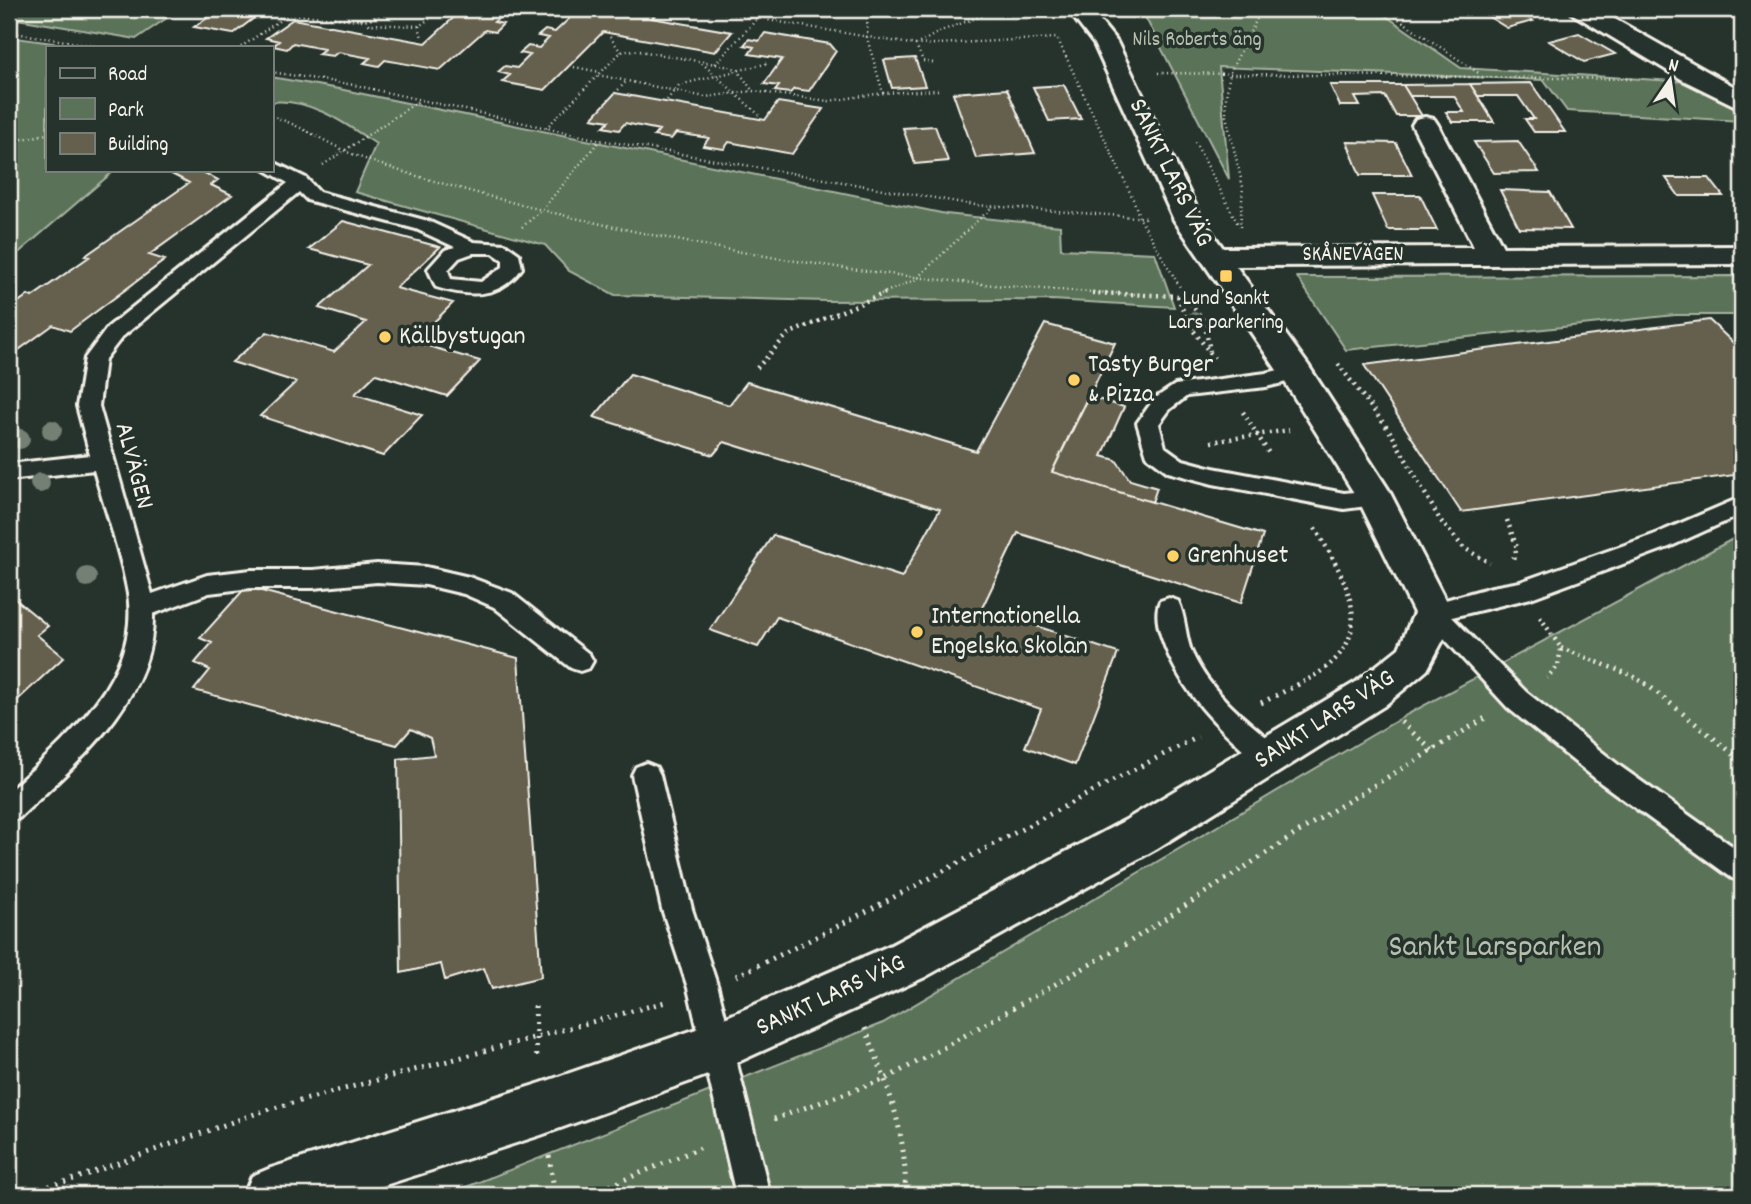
<svg xmlns="http://www.w3.org/2000/svg" width="1751" height="1204" font-family="Dekko,sans-serif">
<style>
.green{fill:#5a7358;stroke:#a7b2a0;stroke-width:2}
.building{fill:#65604e;stroke:#f4f1e8;stroke-width:2}
.lines{fill:none;stroke-linecap:round;stroke-linejoin:round}
.service-casing{stroke:#f4f1e8;stroke-width:6}
.minor-casing{stroke:#f4f1e8;stroke-width:6}
.path-far2{stroke:#f4f1e8;stroke-width:2.5;stroke-dasharray:1 3.5;stroke-linecap:butt}
.path-far1{stroke:#f4f1e8;stroke-width:4.5;stroke-dasharray:2 4.5;stroke-linecap:butt}
.path{stroke:#f4f1e8;stroke-width:5;stroke-dasharray:2 6;stroke-linecap:butt}
.service{fill:#26332d;fill-rule:evenodd}
.minor{fill:#26332d;fill-rule:evenodd}
.tree{fill:#758074}
.poi-dot{fill:#ffd166;stroke:#26332d;stroke-width:2.5}
.labels{text-anchor:middle;dominant-baseline:central;stroke-width:7;stroke-linejoin:round;paint-order:stroke}
.far-park-label{font-size:21px;fill:#b6bfae;stroke:#26332d}
.far-street-label{font-size:21px;fill:#f4f1e8;stroke:#26332d}
.far-poi-label{font-size:21px;fill:#f4f1e8;stroke:#26332d}
.street-label{font-size:26px;fill:#f4f1e8;stroke:#26332d}
.poi-label{font-size:26px;fill:#f4f1e8;stroke:#26332d;text-anchor:start}
.near-park-label{font-size:32px;fill:#b6bfae;stroke:#26332d}
</style>
<rect width="100%" height="100%" fill="#26332d"/>
<filter id="ink" filterUnits="userSpaceOnUse"><feTurbulence type="fractalNoise" baseFrequency=".0143" numOctaves="2"/><feDisplacementMap in="SourceGraphic" scale="14" xChannelSelector="R" yChannelSelector="G"/><feConvolveMatrix kernelMatrix="1 2 1 2 8 2 1 2 1" color-interpolation-filters="sRGB"/></filter>
<g filter="url(#ink)">
<path class="green" d="M27 9H180L136 39 11 18Z
M1141 9H1376L1461 68 1690 82 1742 109V121L1567 111 1544 80 1219 67 1229 179Z
M9 37 81 47H47V170H115L9 261Z
M271 77 339 89 946 214 1060 226 1061 249 1155 253 1174 307 1052 300 826 301 615 295 569 271 545 245 355 192 376 144C346 124 309 97 271 102Z
M1742 276V315H1675L1346 350 1297 277Z
M1742 534V1195H446L883 1023 1408 714Z"/>
<path class="building" d="M221 9H266L233 34 194 27Z
M458 9H510L494 22 503 24 495 32 485 30 440 70 385 60 379 66 364 63 370 58 338 52 333 56 318 54 324 49 293 43 287 49 273 46 279 41 266 38 293 19 426 43 463 9Z
M568 9H621L655 15 652 18 732 32 715 52 603 32 545 90 502 82 510 75 498 72 505 66 517 68 530 55 520 53 528 46 539 48 549 38 538 36 545 30 555 32 573 15 562 13Z
M876 9H960V12H876Z
M1483 9H1512L1533 21 1507 28 1478 10Z
M765 33 830 44 836 51 809 91 794 89 790 93 775 91 779 86 764 84 782 59 749 54 754 47 744 45 749 39 759 41Z
M1579 33 1615 54 1584 62 1549 41Z
M915 58 925 86 892 88 884 60Z
M1531 83 1565 132H1534L1525 119H1534L1518 96H1478L1470 84Z
M1470 84 1494 122H1452L1446 112H1464L1454 96H1410L1403 85Z
M1064 85 1081 119 1049 121 1033 87Z
M1330 85H1403L1422 116H1396L1385 96 1355 97 1360 106H1340Z
M1007 89 1035 153 976 158 953 93Z
M615 93 765 120 778 102 823 109 792 154 729 142 724 149 703 146 709 138 676 133 671 139 654 136 659 130 625 123 619 130 603 127 609 121 592 118Z
M935 126 948 161 915 164 903 128Z
M1518 141 1539 172 1494 173 1474 142Z
M1347 142 1396 143 1412 175H1360Z
M164 170H199L218 180 211 185 232 195 149 255 165 260 70 331 53 325 9 357V309L28 295 32 297 89 257 85 256 189 183Z
M1666 178H1709L1723 196H1679Z
M1500 190 1550 192 1571 229 1519 228Z
M1372 195H1420L1437 230H1388Z
M343 221 440 247 396 288 453 303 414 342 480 361 447 396 376 374 355 394 422 415 383 456 260 416 296 382 232 362 267 332 334 352 366 322 319 308 368 265 309 249Z
M1709 320 1742 351V474L1461 512 1364 365Z
M1045 324 1115 343 1052 472 1263 535 1241 603 1018 533 982 608 1118 653 1075 765 1025 747 1041 709 777 617 758 647 710 630 773 535 902 577 940 509 724 442 713 455 594 417 630 374 729 405 747 382 976 451Z
M1088 396 1124 407 1102 456 1116 460 1130 480 1157 488 1152 502 1052 472Z
M246 587 518 658 541 977 492 989 484 968 445 980 441 964 401 973 398 759 434 755 430 738 411 729 397 745 194 690 210 670 195 663 212 643 200 638Z
M9 594 48 626 37 635 64 657 9 708Z"/>
<g class="lines">
<g class="service-casing">
<path id="service" d="M271 161 306 178 319 192 428 221 474 242 505 244 519 254 522 268C500 299 469 297 436 287L428 269 445 250 455 247 416 229 307 200 299 192 122 337 105 359 99 406 152 594 207 575 251 570H313L377 564 426 567 469 577 512 593 589 654 593 661 589 668 580 671 571 668 494 607 464 594 426 585 377 582 313 588H251L209 593 153 614C155 699 76 764 19 818L9 821V791C64 741 141 678 128 594 121 552 105 510 94 470L9 480V464L90 455 77 406 85 358 108 327 288 183 265 170H271ZM473 253H493L503 260V267L481 282 451 279 448 270 459 258Z
M1296 366 1303 368 1306 373 1303 378 1266 387 1187 396 1170 409 1159 424 1165 447 1183 460 1213 468 1344 493 1375 490 1383 492 1386 498 1383 504 1344 509 1213 484 1168 472 1147 456 1137 423 1154 399 1175 385 1266 373Z
M1742 497V514L1669 547 1531 598 1452 617 1526 692 1621 767 1742 853V882L1732 878 1601 783 1508 708 1421 613 1424 606 1492 587 1520 582 1653 535Z
M1169 598 1178 601C1186 617 1185 637 1192 653 1210 693 1248 722 1281 749L1285 757 1281 765 1271 769 1261 765C1219 729 1180 692 1162 638 1158 627 1155 612 1160 601Z
M646 763 656 767 660 775 692 909 718 988 770 1195H736L688 988 662 909 632 775 636 767Z"/>
</g>
<g class="minor-casing">
<path id="minor" d="M1067 9H1090L1117 42 1202 219 1223 248 1474 247 1412 125 1416 119 1425 117 1434 119 1438 125 1503 247 1742 246V264L1236 266 1308 365 1388 489 1452 613 1448 631 1427 670 1384 706 1156 849 925 977 716 1072 541 1135 354 1195H244L252 1176 271 1168 541 1083 711 1024 891 945 1124 821 1356 682 1399 648 1414 613 1359 501 1283 379 1174 220 1094 44Z
M1569 9H1597L1742 91V109L1683 80 1573 14Z"/>
</g>
<path class="path-far2" d="M702 9 916 45 1057 38
M1127 9 1132 19
M1384 9 1480 74
M434 12 455 10
M266 15 282 18
M371 19 369 24 419 26 435 15 431 9
M419 26 422 38
M9 32 102 47
M610 37 621 52
M1058 40 1134 201 1139 217 1184 294
M241 47 289 14 360 20 371 19 391 9
M702 63 759 115
M933 63 923 61 916 45 941 31 1000 9
M716 64 737 69 752 90
M574 67 600 72
M271 72 354 85 600 140 975 205 1148 218
M1158 73 1635 79
M598 75 705 97 752 91 829 101 883 93 867 38 868 9
M615 93 627 81
M883 93 939 90
M667 100 679 85 769 63
M271 116C297 124 319 138 343 150 360 158 379 164 397 170 637 243 886 284 1136 294
M546 128 621 52 634 50 715 64 757 19
M9 142 47 134
M1195 142 1238 224
M323 165 420 100
M522 227 541 211 600 140
M1240 227 1243 187 1226 116V97L1230 72 1262 9
M881 294 915 280 993 206"/>
<path class="path-far1" d="M1092 293 1178 296
M1182 293 1204 321 1210 351
M1178 296 1187 322 1214 358
M1338 364 1391 433 1440 520 1464 548 1490 563
M757 368 788 334 885 293
M1243 412 1270 455
M1211 442 1289 430
M1507 520 1517 548 1513 559
M1540 617 1561 648 1558 666 1547 678
M1561 648 1633 676 1647 685
M1297 685C1383 644 1353 591 1315 528"/>
<path class="path" d="M1645 683 1742 761
M1261 703 1301 683
M1401 722 1433 751
M736 976C893 902 1043 815 1198 737
M535 1006 537 1061
M865 1028C887 1083 908 1135 905 1195
M774 1119 885 1079 934 1053 1126 944 1322 817 1487 717
M549 1156 555 1195
M18 1195 74 1179 263 1111 669 1001
M588 1195 700 1148"/>
<use href="#service" class="service"/>
<use href="#minor" class="minor"/>
</g>
<g class="tree">
<circle cx="1194" cy="321" r="9"/>
<circle cx="52" cy="430" r="10"/>
<circle cx="20" cy="439" r="10"/>
<circle cx="40" cy="483" r="10"/>
<circle cx="87" cy="577" r="10"/>
</g>
</g>
<g class="poi-dot">
<rect x="1219" y="269" width="14" height="14" rx="3.5"/>
<circle cx="385" cy="337" r="7"/>
<circle cx="1074" cy="380" r="7"/>
<circle cx="1173" cy="556" r="7"/>
<circle cx="917" cy="632" r="7"/>
</g>
<g class="labels">
<g class="far-park-label">
<text x="1197" y="41">Nils Roberts äng</text>
</g>
<g class="far-street-label">
<text x="1353" y="256">SKÅNEVÄGEN</text>
</g>
<g class="far-poi-label">
<text x="1226" y="300">Lund Sankt<tspan x="1226" dy="24">Lars parkering</tspan></text>
</g>
<g class="street-label">
<text transform="translate(1170 173) rotate(64)">SANKT LARS VÄG</text>
<text transform="translate(133 466) rotate(75)">ALVÄGEN</text>
<text transform="translate(1325 720) rotate(-33)">SANKT LARS VÄG</text>
<text transform="translate(831 996) rotate(-25)">SANKT LARS VÄG</text>
</g>
<g class="poi-label">
<text x="399" y="337">Källbystugan</text>
<text x="1088" y="365">Tasty Burger<tspan x="1088" dy="30">&amp; Pizza</tspan></text>
<text x="1187" y="556">Grenhuset</text>
<text x="931" y="617">Internationella<tspan x="931" dy="30">Engelska Skolan</tspan></text>
</g>
<g class="near-park-label">
<text x="1495" y="949">Sankt Larsparken</text>
</g>
</g>
<rect width="1751" height="1204" fill="none" stroke="#26332d" stroke-width="35"/>
<rect x="18" y="18" width="1716" height="1169" fill="none" stroke="#f4f1e8" stroke-width="2.5" filter="url(#ink)"/>
<rect x="46" y="46" width="228" height="126" fill="#26332d" stroke="#787f78" stroke-width="2"/>
<rect x="60" y="68" width="35" height="10" fill="#26332d" stroke="#787f78" stroke-width="2"/>
<text x="108" y="80" font-size="21" fill="#f4f1e8">Road</text>
<rect x="60" y="98" width="35" height="21" fill="#5a7358" stroke="#787f78" stroke-width="2"/>
<text x="108" y="116" font-size="21" fill="#f4f1e8">Park</text>
<rect x="60" y="133" width="35" height="21" fill="#65604e" stroke="#787f78" stroke-width="2"/>
<text x="108" y="150" font-size="21" fill="#f4f1e8">Building</text>
<g transform="translate(1670 80) rotate(13)" stroke="#26332d" stroke-width="5" paint-order="stroke">
<path d="M0-5L12 26L0 18L-12 26Z" fill="#f4f1e8"/>
<text y="-10" font-size="19" font-weight="bold" text-anchor="middle" fill="#f4f1e8">N</text>
</g>
</svg>
